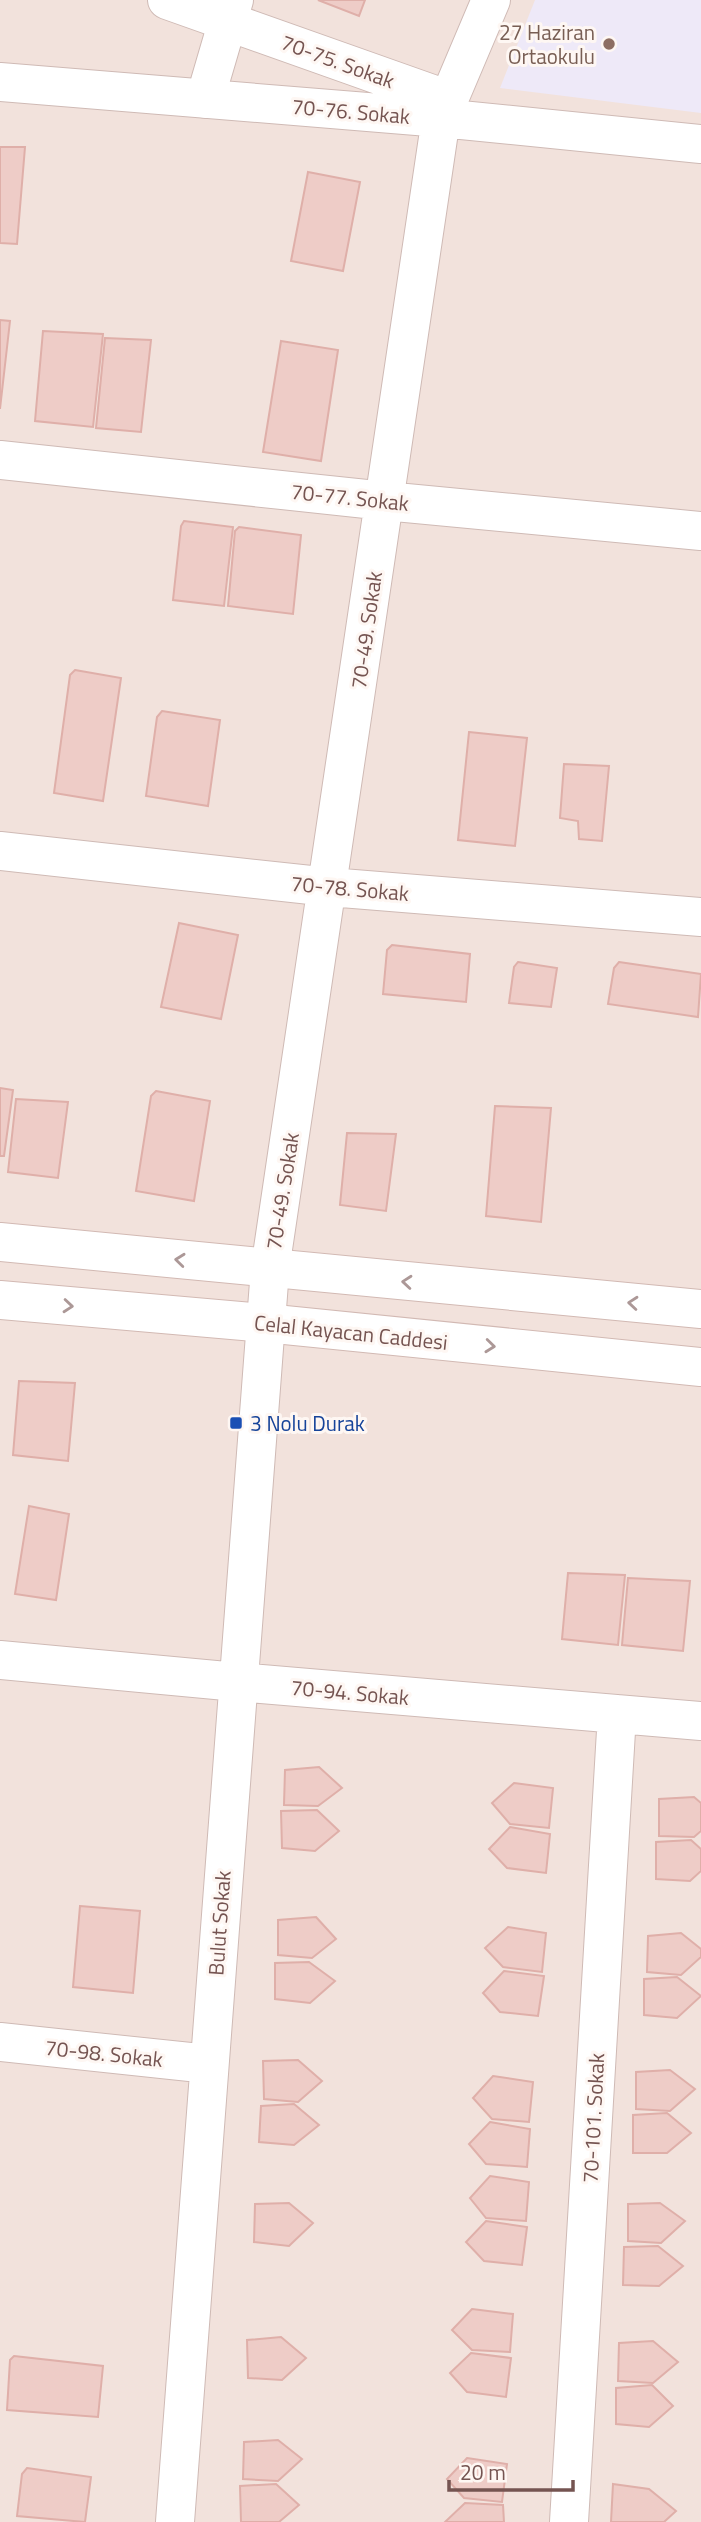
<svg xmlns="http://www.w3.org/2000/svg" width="701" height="2522" font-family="'Titillium Web',sans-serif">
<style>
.residential{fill:#f2e2dc}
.education{fill:#eee9f8}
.building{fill:#eeccc7;stroke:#dfafa9;stroke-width:2}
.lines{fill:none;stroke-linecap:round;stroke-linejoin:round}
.street-casing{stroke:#cfbab5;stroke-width:40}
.secondary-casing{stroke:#d2b9b3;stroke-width:40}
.street{stroke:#fff;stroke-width:38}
.secondary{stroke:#fff;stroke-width:38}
.oneway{stroke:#ac9897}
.education-dot{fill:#8d6e63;stroke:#fef7f3;stroke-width:2.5}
.transit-dot{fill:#1a4fb4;stroke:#fef7f3;stroke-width:2.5}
.labels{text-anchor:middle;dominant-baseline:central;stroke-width:6;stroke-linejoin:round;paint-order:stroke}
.education-label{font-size:21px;fill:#785e54;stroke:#fef7f3;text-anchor:end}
.street-label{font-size:21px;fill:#755451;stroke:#fef7f3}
.transit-label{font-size:21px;fill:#164399;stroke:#fef7f3;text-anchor:start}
</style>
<rect width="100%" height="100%" fill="#fbf2ed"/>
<path class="residential" d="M0 0H701V2522H0Z"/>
<path class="education" d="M535 0H701V113L500 88Z"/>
<path class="building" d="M318 0H365L359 16Z
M0 147H25L17 244 0 243Z
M308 172 360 182 343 271 291 261Z
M0 320 10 321 0 409Z
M43 331 103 334 93 427 35 421Z
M105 338 151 340 141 432 96 428Z
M281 341 338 350 321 461 263 452Z
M184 521 233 527 224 606 173 600 181 526Z
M239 527 301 535 293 614 228 606 235 531Z
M75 670 121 678 103 801 54 793 70 675Z
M162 711 220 720 208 806 146 796 157 717Z
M469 732 527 738 515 846 458 840Z
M564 764 609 766 602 841 579 839 578 821 560 818Z
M179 923 238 935 221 1019 161 1007Z
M392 945 470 954 466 1002 383 994 387 950Z
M518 962 557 968 551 1007 509 1003 514 967Z
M619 962 701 974 698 1017 608 1004 614 968Z
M0 1088 13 1090 4 1156H0Z
M156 1091 210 1101 194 1201 136 1191 151 1096Z
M16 1099 68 1102 58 1178 8 1172Z
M495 1106 551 1108 541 1222 486 1216Z
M347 1133 396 1134 386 1211 340 1205Z
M19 1381 75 1383 68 1461 13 1455Z
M29 1506 69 1514 56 1600 15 1594Z
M568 1573 625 1575 618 1645 562 1639Z
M628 1578 690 1581 683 1651 622 1645Z
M319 1767 342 1788 318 1806 284 1805 285 1770Z
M514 1783 553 1788 549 1828 510 1824 492 1803Z
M694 1797 701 1803V1831L694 1837 659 1836V1799Z
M317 1810 339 1831 315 1851 282 1848 281 1811Z
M510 1827 550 1834 546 1873 507 1868 489 1849Z
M691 1840 701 1849V1871L690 1881 656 1879V1842Z
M80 1906 140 1911 133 1993 73 1987Z
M316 1917 336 1939 312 1958 278 1955V1920Z
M508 1927 546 1933 542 1972 503 1967 485 1948Z
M681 1933 701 1949V1957L681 1975 647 1972 648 1936Z
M309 1962 335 1981 310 2003 275 1999V1963Z
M504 1971 544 1976 538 2016 500 2012 483 1993Z
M677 1977 701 1996 677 2018 644 2015V1979Z
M298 2060 322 2081 298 2102 264 2099 263 2061Z
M670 2070 695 2089 670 2111 636 2109V2072Z
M493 2076 533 2082 529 2122 492 2119 473 2098Z
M294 2104 319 2125 294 2145 259 2142 261 2106Z
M667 2113 691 2133 667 2153H633V2115Z
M490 2122 530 2129 527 2167 486 2164 469 2144Z
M490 2176 529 2182 526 2221 486 2218 470 2198Z
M289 2203 313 2223 289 2246 254 2242 255 2204Z
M660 2203 685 2221 661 2243 628 2241V2204Z
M486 2221 527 2227 522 2265 484 2261 466 2242Z
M658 2246 683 2266 659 2286 623 2285 624 2247Z
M472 2309 513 2314 510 2352 472 2350 452 2330Z
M281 2337 306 2358 282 2380 248 2378 247 2340Z
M653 2341 678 2362 653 2383 618 2381 619 2343Z
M471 2353 511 2358 506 2397 467 2392 450 2373Z
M14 2356 103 2366 98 2417 7 2410 10 2360Z
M652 2385 673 2406 649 2427 616 2424V2388Z
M278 2440 302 2459 278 2481 243 2479 244 2442Z
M467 2458 507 2464 502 2502 464 2498 447 2479Z
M27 2468 91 2477 85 2522 17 2516 22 2474Z
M276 2484 299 2505 279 2522H241L240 2486Z
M613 2484 649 2489 676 2511 664 2522H611Z
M465 2503 503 2505 504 2522H445Z"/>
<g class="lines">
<g class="street-casing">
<path id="street" d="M167 0 449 100
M0 82 441 118 701 144
M205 99 234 0
M0 460 385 501 701 531
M0 851 329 887 701 917
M0 1660 237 1682 701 1721
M0 2042 209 2064
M175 2522 270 1269 441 118 491 0
M569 2522 617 1714"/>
</g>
<g class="secondary-casing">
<path id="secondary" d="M0 1242 701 1309
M0 1300 265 1323 701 1367"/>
</g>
<use href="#street" class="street"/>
<use href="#secondary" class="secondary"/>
</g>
<defs><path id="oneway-chevron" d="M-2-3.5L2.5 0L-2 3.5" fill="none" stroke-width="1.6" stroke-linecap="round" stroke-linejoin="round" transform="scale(1.75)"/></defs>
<g class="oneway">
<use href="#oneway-chevron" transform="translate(180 1260) rotate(-174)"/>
<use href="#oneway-chevron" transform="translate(407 1282) rotate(-175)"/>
<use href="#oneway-chevron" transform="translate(633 1303) rotate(-175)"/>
<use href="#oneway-chevron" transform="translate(68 1306) rotate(5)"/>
<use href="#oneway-chevron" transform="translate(490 1346) rotate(6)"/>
</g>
<circle class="education-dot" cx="609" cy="44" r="7"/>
<rect class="transit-dot" x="229" y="1416" width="14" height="14" rx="3.5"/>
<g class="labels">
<g class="education-label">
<text x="595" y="32">27 Haziran<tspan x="595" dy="24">Ortaokulu</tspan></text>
</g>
<g class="street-label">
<text transform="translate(338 61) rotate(20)">70-75. Sokak</text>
<text transform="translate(351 111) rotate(5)">70-76. Sokak</text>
<text transform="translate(350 497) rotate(6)">70-77. Sokak</text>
<text transform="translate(366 630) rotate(-82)">70-49. Sokak</text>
<text transform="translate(350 888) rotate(5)">70-78. Sokak</text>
<text transform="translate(282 1191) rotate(-81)">70-49. Sokak</text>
<text transform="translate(351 1332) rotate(6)">Celal Kayacan Caddesi</text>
<text transform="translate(350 1692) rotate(5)">70-94. Sokak</text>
<text transform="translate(219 1923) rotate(-86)">Bulut Sokak</text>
<text transform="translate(104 2053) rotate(6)">70-98. Sokak</text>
<text transform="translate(593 2118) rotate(-87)">70-101. Sokak</text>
</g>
<g class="transit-label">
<text x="250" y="1423">3 Nolu Durak</text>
</g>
</g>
<path d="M449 2480v10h124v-10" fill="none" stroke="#755451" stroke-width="3.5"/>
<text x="460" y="2480" font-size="21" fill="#755451" stroke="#fef7f3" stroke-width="5" paint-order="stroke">20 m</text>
</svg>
